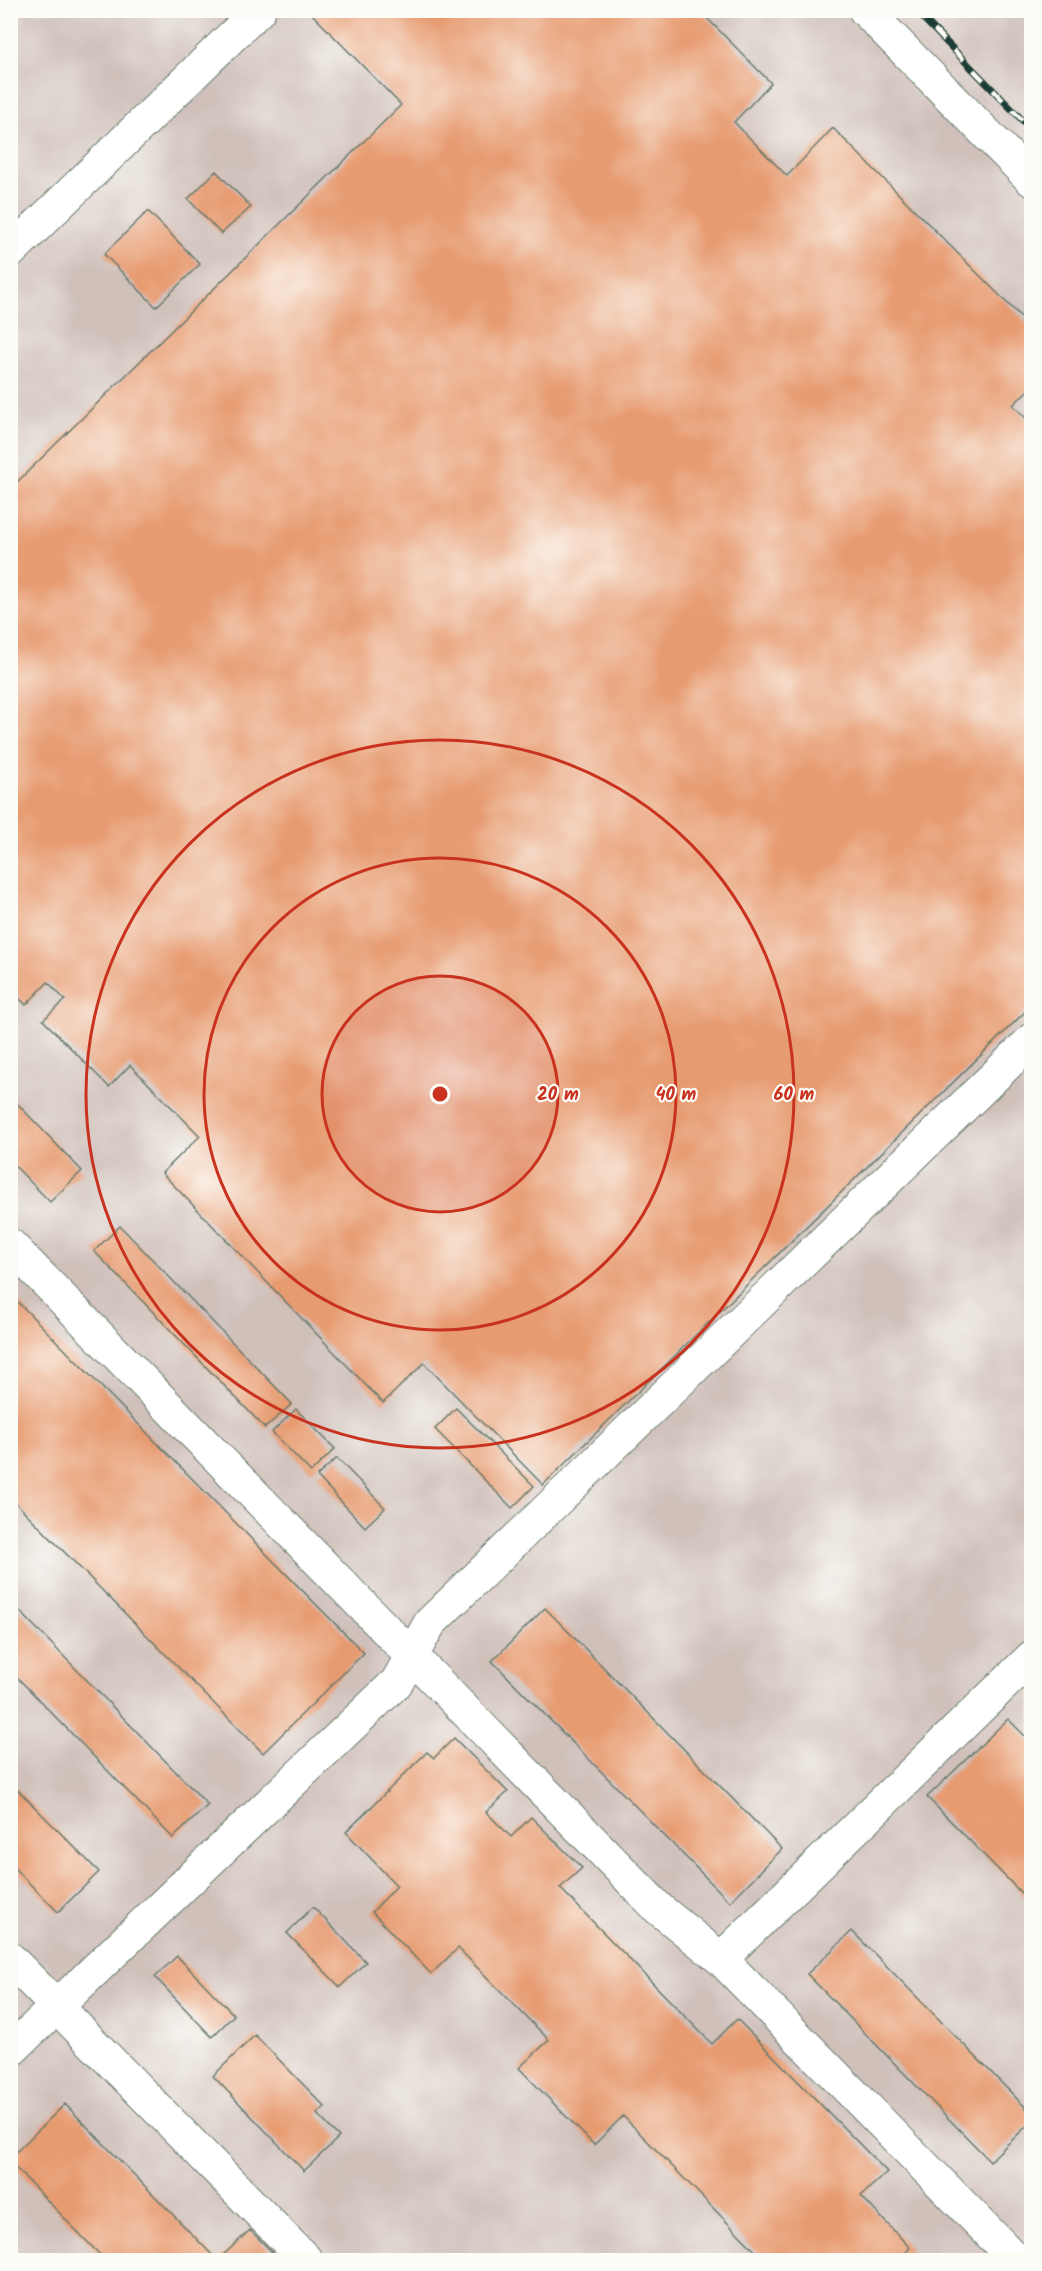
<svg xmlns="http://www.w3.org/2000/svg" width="1042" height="2271" font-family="Kalam,sans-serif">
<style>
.industrial{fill:#cfc0ba}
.building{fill:#e79b71}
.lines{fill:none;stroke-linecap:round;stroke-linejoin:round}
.minor-casing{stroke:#6a7a6d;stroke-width:35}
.minor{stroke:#fff;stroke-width:33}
.rail-casing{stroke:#1f3d34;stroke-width:7}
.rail{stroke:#fdfcf7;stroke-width:4.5;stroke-dasharray:14;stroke-linecap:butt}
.ring{fill:none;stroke:#c8321e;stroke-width:3}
.centre{fill:#c8321e;stroke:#fdfcf7;stroke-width:3}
.ring-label{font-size:18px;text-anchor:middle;font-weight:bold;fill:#c8321e;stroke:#fdfcf7;stroke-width:4.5;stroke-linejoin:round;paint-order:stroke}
</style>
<rect width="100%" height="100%" fill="#fdfcf7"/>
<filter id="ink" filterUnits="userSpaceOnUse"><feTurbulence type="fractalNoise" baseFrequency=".0167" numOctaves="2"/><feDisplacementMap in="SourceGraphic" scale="12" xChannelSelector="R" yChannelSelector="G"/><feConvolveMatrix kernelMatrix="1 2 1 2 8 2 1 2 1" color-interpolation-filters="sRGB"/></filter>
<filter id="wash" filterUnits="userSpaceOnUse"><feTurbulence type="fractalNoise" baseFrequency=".008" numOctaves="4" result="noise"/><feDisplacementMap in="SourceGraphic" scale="24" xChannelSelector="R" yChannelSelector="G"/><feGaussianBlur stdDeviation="1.35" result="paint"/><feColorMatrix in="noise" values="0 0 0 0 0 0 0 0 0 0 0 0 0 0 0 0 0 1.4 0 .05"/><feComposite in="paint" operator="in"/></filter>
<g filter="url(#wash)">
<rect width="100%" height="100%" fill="#f5ebd6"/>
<path class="industrial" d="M11 11H1031V2260H11Z"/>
<g id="blocks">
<path class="building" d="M308 10H699L771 83 734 122 787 176 833 128 1032 328V386L1013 405 1032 424V1005L543 1485 424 1363 383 1403 162 1173 200 1136 130 1065 109 1087 43 1020 65 1000 48 982 26 1005 10 989V489L401 105Z
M216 171 251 207 221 234 188 199Z
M148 211 200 264 156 307 104 254Z
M10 1096 82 1171 50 1202 10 1161Z
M120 1226 292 1404 265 1428 94 1251Z
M10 1294 364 1653 263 1753 10 1497Z
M456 1408 534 1486 512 1508 435 1429Z
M296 1409 335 1449 311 1472 272 1432Z
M337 1458 385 1508 365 1527 317 1476Z
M10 1601 208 1805 173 1838 10 1670Z
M545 1608 782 1849 730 1902 492 1661Z
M1008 1719 1032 1743V1904L927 1797Z
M454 1738 508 1792 486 1812 511 1837 531 1817 582 1868 560 1888 712 2044 737 2019 887 2172 861 2196 910 2248 898 2260H764L623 2116 594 2145 519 2068 549 2040 458 1948 431 1974 372 1912 397 1886 346 1832 427 1752 434 1758Z
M10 1782 99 1872 58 1912 10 1864Z
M313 1907 366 1962 340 1987 287 1933Z
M852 1931 1032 2114V2121L990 2161 807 1974Z
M177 1956 234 2015 212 2037 155 1977Z
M255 2035 325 2107 317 2114 339 2137 304 2171 213 2076Z
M65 2104 217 2260H105L10 2162V2158Z
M250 2230 280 2260H218Z"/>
</g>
</g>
<g filter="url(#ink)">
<use href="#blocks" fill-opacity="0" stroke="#6a7a6d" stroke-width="1.5"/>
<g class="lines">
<g class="minor-casing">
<path id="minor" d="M865 10 1032 180
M10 252 259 10
M10 1245 659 1909 721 1959 1016 2260
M10 1959 306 2260
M721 1959 1032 1657
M10 2051 397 1682 430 1623 1032 1040"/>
</g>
<use href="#minor" class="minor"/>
<g class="rail-casing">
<path id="rail" d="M915 10 1032 130"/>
</g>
<use href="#rail" class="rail"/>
</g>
</g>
<circle cx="440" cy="1094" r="118" fill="#c8321e" fill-opacity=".12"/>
<g class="ring">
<circle cx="440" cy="1094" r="118"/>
<circle cx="440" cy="1094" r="236"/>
<circle cx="440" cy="1094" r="354"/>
</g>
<circle cx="440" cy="1094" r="9" class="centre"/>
<g class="ring-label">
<text x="558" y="1100">20 m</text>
<text x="676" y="1100">40 m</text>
<text x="794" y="1100">60 m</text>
</g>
<rect width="1042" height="2271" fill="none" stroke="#fdfcf7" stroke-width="36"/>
</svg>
